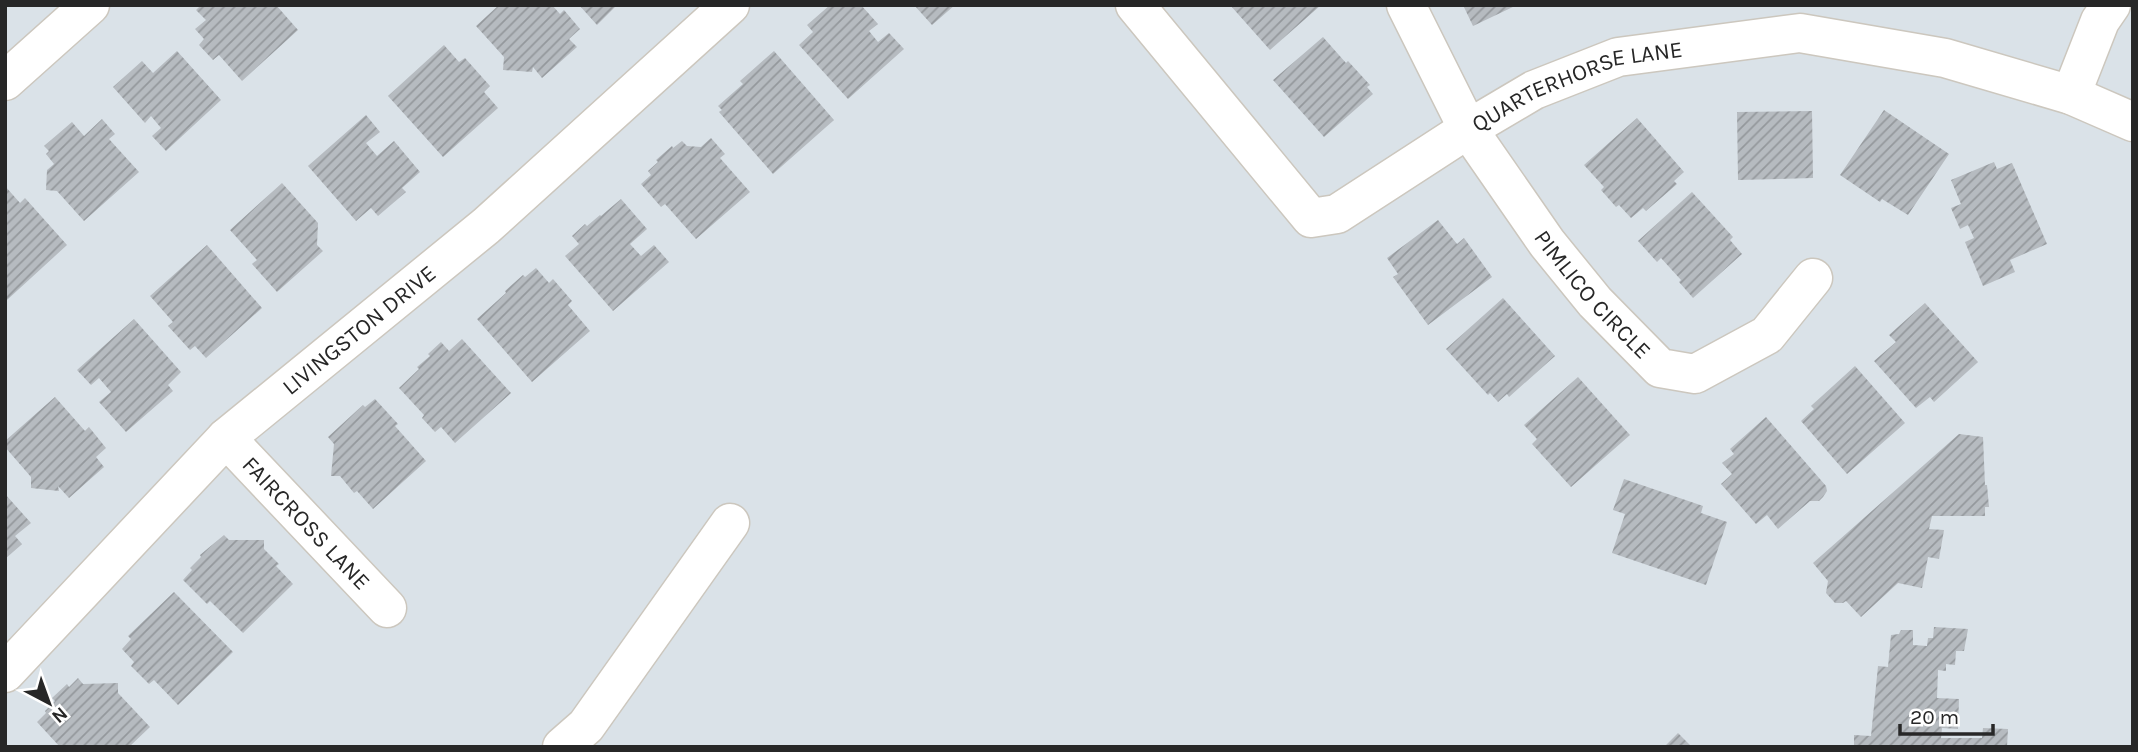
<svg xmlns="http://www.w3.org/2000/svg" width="2138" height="752" font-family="Karla,sans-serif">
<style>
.building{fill:url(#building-hatch)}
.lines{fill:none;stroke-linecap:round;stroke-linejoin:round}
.minor-casing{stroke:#ccc7be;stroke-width:41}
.minor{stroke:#fff;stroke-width:38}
.labels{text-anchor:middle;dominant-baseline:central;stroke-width:7;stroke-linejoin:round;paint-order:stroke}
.street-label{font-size:23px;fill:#272727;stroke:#fff}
</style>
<defs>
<pattern id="building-hatch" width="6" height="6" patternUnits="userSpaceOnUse" patternTransform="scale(1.75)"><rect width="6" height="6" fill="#b6bbc0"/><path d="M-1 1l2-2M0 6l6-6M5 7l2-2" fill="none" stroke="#94989c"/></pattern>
</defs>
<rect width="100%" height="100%" fill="#dae2e8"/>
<path class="building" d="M201 5H276L298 30 242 81 219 55 213 60 199 45 204 39 195 29 206 20 196 10Z
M499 5H552L560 14 564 10 580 29 569 39 577 47 542 78 533 67 532 72 503 70 504 57 476 26Z
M579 5H617L597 25Z
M830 5H861L878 24 869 31 878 42 889 33 904 49 848 99 799 45 813 32 807 25Z
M914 5H955L932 25Z
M1230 5H1321L1270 50Z
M1463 5H1517L1473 26Z
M1323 37 1346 63 1348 61 1370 85 1367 87 1373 94 1324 137 1273 80Z
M444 45 459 62 465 58 490 86 484 92 498 108 443 157 388 96Z
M177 51 221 100 166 151 152 136 161 128 151 116 145 123 113 87 142 61 153 73Z
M774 51 834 120 773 174 719 112 722 110 718 106 743 84 740 81Z
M1884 110 1949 154 1908 215 1882 199 1880 202 1840 175Z
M1812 111 1813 178 1738 180 1737 112Z
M366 115 380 132 366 143 377 156 394 141 420 172 402 188 406 192 378 216 371 208 356 221 308 166Z
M1637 118 1684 172 1674 181 1677 184 1646 211 1643 208 1631 218 1619 205 1616 207 1601 190 1604 187 1584 165Z
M102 119 115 134 109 139 139 172 84 221 57 191 46 190 47 170 54 164 46 154 49 151 44 146 72 122 84 136Z
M711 138 725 154 720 158 750 192 696 239 665 204 661 207 641 184 651 175 648 171 658 162 656 160 672 146 673 148 682 141 687 146 701 147Z
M1994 162 1997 169 2012 163 2047 244 2010 260 2015 272 1983 286 1965 242 1974 238 1968 225 1960 229 1951 208 1961 204 1951 180Z
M282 183 318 223 317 245 323 251 277 292 252 264 257 260 230 230Z
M5 186 20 203 25 198 67 245 7 300Z
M1692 192 1733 237 1730 240 1742 254 1693 298 1679 282 1681 280 1661 258 1657 262 1638 241Z
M621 199 647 229 630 244 641 256 654 245 669 262 613 311 565 256 579 244 572 236 585 224 587 226 600 215 601 216Z
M1438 220 1457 244 1464 238 1492 277 1428 325 1393 277 1398 274 1387 258Z
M207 245 262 308 206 358 195 346 190 350 168 326 173 322 150 296Z
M536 268 549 283 553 279 572 301 568 305 590 331 532 382 477 319 506 293 505 291 523 275 525 277Z
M1503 298 1555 356 1509 397 1507 394 1498 402 1490 393 1488 395 1446 349Z
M1925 303 1978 362 1934 402 1930 397 1916 408 1874 361 1896 342 1889 335Z
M134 319 181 372 168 385 173 391 126 432 99 402 111 392 99 378 91 385 77 370Z
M462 339 511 393 455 443 441 427 435 432 422 418 424 415 399 388 419 369 417 367 430 356 428 354 441 342 449 351Z
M1855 366 1905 423 1847 474 1801 421 1814 409 1811 406Z
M1578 377 1630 435 1571 487 1532 444 1537 439 1524 425Z
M55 397 85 431 89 427 106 448 96 457 104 467 69 498 58 486 59 491 31 488V477L5 447V441Z
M375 399 398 424 395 426 426 461 373 509 357 491 354 493 340 476H331L334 444 328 437 363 405 365 407Z
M1766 417 1826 486 1827 491 1823 497 1819 501H1810L1778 529 1767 515 1756 524 1721 484 1732 474 1722 463 1734 454 1730 449Z
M1959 434 1983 437 1985 485H1987L1989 507H1985V516H1932L1929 529 1944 530 1939 559 1928 557 1922 588 1898 583 1861 617 1846 601 1843 603H1835L1826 593 1828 581 1813 563Z
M1624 479 1703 506 1701 513 1727 522 1706 585 1612 553 1625 514 1613 510Z
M5 494 31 523 15 536 22 544 5 559Z
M224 535 229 540H264V549L279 564 276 566 293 584 243 633 210 601 207 604 183 580 192 570 190 568 201 557 200 555Z
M174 592 233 652 178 705 154 680 149 684 131 666 134 662 122 649 131 639 128 636Z
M1934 627 1968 629 1964 651H1956L1955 665 1946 664V671L1938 670 1937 698 1959 699 1958 729 1942 728 1941 738H1982L1983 728 2008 729 2007 747H1854V735L1871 736 1878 666 1888 667 1891 635 1899 634 1901 630H1913V645L1927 646 1928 638H1933Z
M78 678 83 684 118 683V693L150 727 129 747H67L65 745 60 747 37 722 46 713 45 711 55 701 52 698 67 684 69 687Z
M1678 733 1692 747H1664Z"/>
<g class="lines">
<g class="minor-casing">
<g id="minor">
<path id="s1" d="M1135 5 1311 218 1337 214 1468 129 1534 90 1618 57 1800 33 1945 58 2071 95 2133 122"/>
<path id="s2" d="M1406 5 1468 129 1547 243 1595 302 1660 368 1695 374 1767 335 1813 278"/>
<path d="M5 81 90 5"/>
<path d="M2071 95 2100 21 2111 5"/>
<path id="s3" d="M226 438 387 608"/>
<path id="s4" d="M5 673 226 438 486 226 730 5"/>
<path d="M562 747 586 726 730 523"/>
</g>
</g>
<use href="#minor" class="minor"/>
</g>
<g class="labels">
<g class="street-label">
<text stroke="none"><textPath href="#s1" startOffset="578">QUARTERHORSE LANE</textPath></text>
<text stroke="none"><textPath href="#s2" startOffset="346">PIMLICO CIRCLE</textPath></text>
<text stroke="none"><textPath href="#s4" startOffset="494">LIVINGSTON DRIVE</textPath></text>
<text stroke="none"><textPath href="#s3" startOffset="117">FAIRCROSS LANE</textPath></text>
</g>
</g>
<rect width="2138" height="752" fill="none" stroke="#272727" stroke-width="14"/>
<g transform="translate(49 703) rotate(139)" stroke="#ffffff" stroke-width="5" paint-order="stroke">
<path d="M0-5L12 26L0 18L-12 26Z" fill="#272727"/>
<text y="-10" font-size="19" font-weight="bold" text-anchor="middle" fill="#272727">N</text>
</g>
<path d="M1900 724v10h93v-10" fill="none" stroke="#272727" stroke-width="3.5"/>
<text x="1910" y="724" font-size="21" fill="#272727" stroke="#ffffff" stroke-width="5" paint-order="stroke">20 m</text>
</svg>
